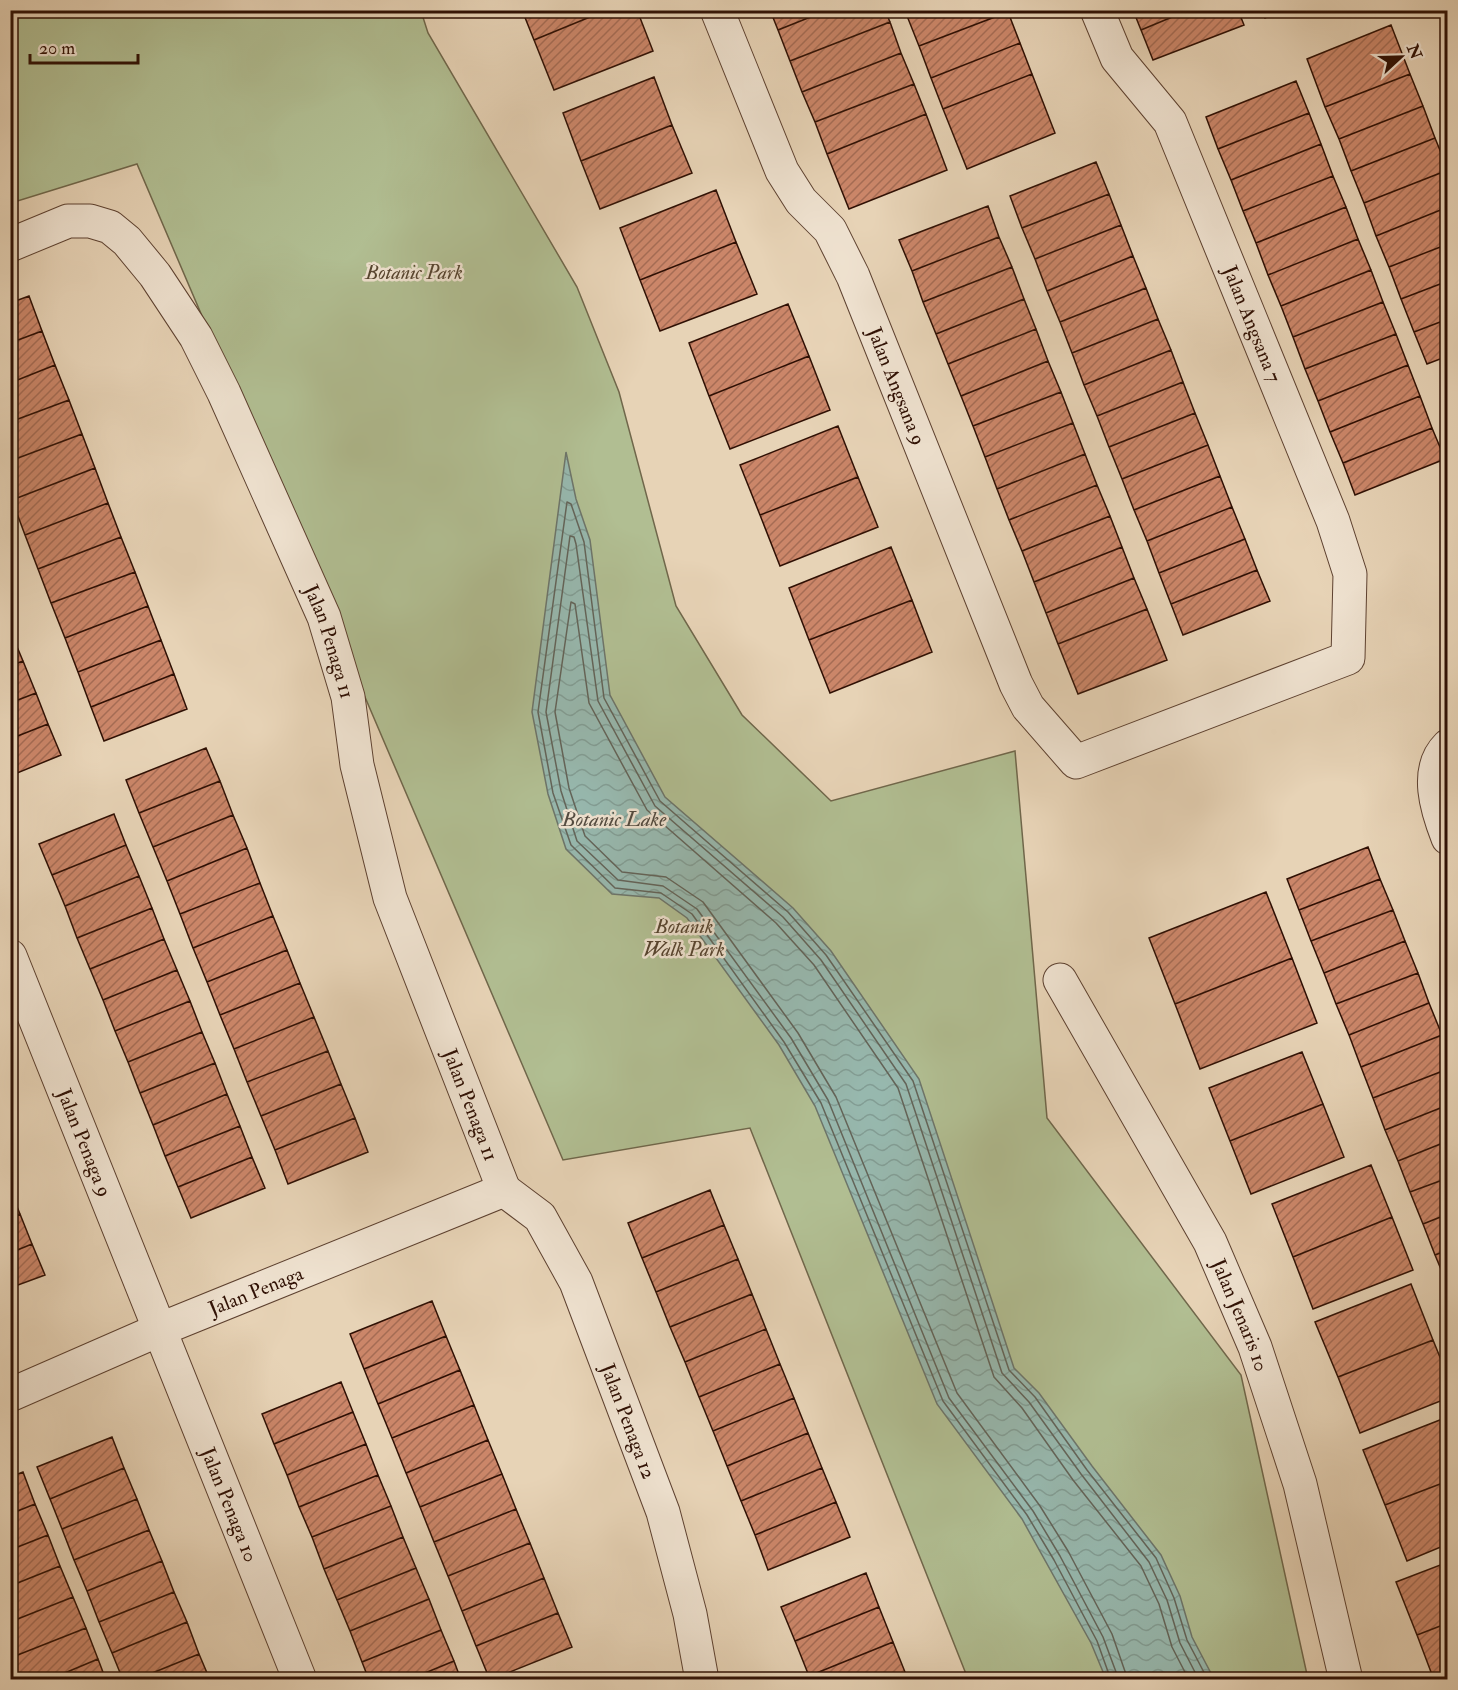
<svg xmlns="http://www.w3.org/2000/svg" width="1458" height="1690" font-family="'IM FELL Double Pica',serif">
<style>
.green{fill:#b1be92;stroke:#70674b;stroke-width:1.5}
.water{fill:url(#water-waves);stroke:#6d756a;stroke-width:1.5}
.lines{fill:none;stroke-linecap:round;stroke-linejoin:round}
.shore{stroke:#636459;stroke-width:1.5}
.building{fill:url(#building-hatch);stroke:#2f1004;stroke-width:1.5}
.street-casing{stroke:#5d4130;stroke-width:35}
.street{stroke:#efe2d0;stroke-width:33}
.labels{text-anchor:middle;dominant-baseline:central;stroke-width:5;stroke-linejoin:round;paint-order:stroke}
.park-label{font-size:20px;font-style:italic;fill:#56442f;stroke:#efe2d0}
.street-label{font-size:20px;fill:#2f1004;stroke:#efe2d0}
.water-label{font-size:21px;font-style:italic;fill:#534b40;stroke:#efe2d0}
</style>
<defs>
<pattern id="water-waves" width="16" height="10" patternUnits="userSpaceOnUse" patternTransform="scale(1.5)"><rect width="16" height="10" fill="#97b8ae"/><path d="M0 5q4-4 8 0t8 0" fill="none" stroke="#829d94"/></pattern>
<pattern id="building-hatch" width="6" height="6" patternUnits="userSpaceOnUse" patternTransform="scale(1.5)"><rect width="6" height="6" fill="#cb8669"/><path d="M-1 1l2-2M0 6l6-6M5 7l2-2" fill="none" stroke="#a56c54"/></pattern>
</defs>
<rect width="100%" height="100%" fill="#e7d3b6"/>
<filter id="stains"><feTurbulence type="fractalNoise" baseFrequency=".00333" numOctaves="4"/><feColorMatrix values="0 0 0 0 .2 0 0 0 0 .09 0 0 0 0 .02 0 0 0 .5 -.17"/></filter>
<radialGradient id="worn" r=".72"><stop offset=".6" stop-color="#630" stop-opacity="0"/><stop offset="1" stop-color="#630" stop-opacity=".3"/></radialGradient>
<path class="green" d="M11 11H421L428 33 577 287 619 392 676 606 742 715 831 801 1015 751 1047 1118 1241 1375 1308 1679H968L750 1128 563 1160 137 164 11 203Z"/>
<path class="water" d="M566 452 576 499 590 540 610 695 665 797 793 908 831 951 919 1079 1014 1368 1039 1393 1092 1466 1161 1555 1180 1596 1192 1637 1214 1679H1106L1091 1643 1022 1519 937 1404 815 1106 779 1045 687 918 659 898 612 894 566 849 548 794 532 712Z"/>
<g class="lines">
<path class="shore" d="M1111 1680 1097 1641 1054 1560 1027 1515 943 1401 821 1103 784 1042 692 914 661 893 615 888 571 845 553 793 538 712 567 502 571 504 584 542 604 698 660 801 788 912 826 955 913 1081 1009 1370 1035 1397 1087 1470 1156 1558 1174 1598 1187 1640 1208 1680
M1119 1680 1103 1637 1060 1556 1033 1511 949 1398 828 1100 791 1038 697 909 663 886 618 880 577 841 561 791 546 712 570 536 574 537 576 544 598 701 655 806 783 917 821 960 906 1084 1002 1373 1029 1402 1081 1474 1149 1562 1167 1600 1180 1643 1199 1680
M1128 1680 1112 1634 1068 1551 1040 1506 957 1393 836 1097 798 1033 703 902 666 877 622 872 585 836 569 788 555 712 571 602 575 604 589 703 647 810 776 923 814 965 898 1088 994 1377 1022 1408 1073 1480 1141 1566 1159 1604 1172 1647 1189 1680"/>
</g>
<path class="building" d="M522 10H607L534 40Z
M607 10H637L653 51 554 90 534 40Z
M770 10H828L778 30Z
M828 10H885L890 22 790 61 778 30Z
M920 10H1007L1008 12 919 46 907 16Z
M1133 10H1189L1141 30Z
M1189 10H1238L1244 25 1153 60 1141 30Z
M1262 10H1283L1265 18Z
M1008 12 1020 43 931 78 919 46Z
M890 22 901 53 802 92 790 61Z
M1391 25 1410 74 1325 107 1307 59Z
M1020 43 1032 74 943 109 931 78Z
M901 53 914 84 815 122 802 92Z
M1032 74 1055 133 967 169 943 109Z
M1410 74 1423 106 1339 139 1325 107Z
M654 77 672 125 581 161 563 113Z
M1296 81 1309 113 1218 149 1206 117Z
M914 84 926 114 827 154 815 122Z
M1423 106 1435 138 1351 171 1339 139Z
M1309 113 1321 144 1231 180 1218 149Z
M926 114 947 170 849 209 827 154Z
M672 125 692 173 600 209 581 161Z
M1435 138 1448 170 1364 203 1351 171Z
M1321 144 1333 176 1243 211 1231 180Z
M1096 162 1109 194 1022 228 1010 196Z
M1448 170V207L1376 236 1364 203Z
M1333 176 1346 207 1256 243 1243 211Z
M716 190 736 242 640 280 620 228Z
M1109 194 1121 225 1035 259 1022 228Z
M988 206 999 237 912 271 899 240Z
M1346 207 1358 239 1268 275 1256 243Z
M1448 207V244L1389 267 1376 236Z
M1121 225 1133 256 1047 291 1035 259Z
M999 237 1012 267 923 302 912 271Z
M1358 239 1371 270 1281 306 1268 275Z
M736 242 757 294 660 331 640 280Z
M1448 244V281L1401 299 1389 267Z
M1133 256 1146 288 1060 322 1047 291Z
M1012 267 1024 299 936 334 923 302Z
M1371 270 1383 302 1293 337 1281 306Z
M1448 281V319L1414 332 1401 299Z
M1146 288 1158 319 1072 353 1060 322Z
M29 296 42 331 10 343V303Z
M1024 299 1036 329 948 364 936 334Z
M1383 302 1396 334 1305 369 1293 337Z
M788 304 809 356 709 396 689 343Z
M1158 319 1171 350 1084 385 1072 353Z
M1448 319V356L1427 364 1414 332Z
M1036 329 1048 361 961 396 948 364Z
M42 331 55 365 10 383V343Z
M1396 334 1408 365 1318 401 1305 369Z
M1171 350 1183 382 1097 416 1084 385Z
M809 356 830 410 730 449 709 396Z
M1048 361 1061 392 973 426 961 396Z
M55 365 69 400 10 422V383Z
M1408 365 1420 396 1330 432 1318 401Z
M1183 382 1195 413 1109 447 1097 416Z
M1061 392 1073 423 985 457 973 426Z
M1420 396 1432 428 1343 463 1330 432Z
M69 400 82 434 10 461V422Z
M1195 413 1208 445 1122 479 1109 447Z
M1073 423 1085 454 997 489 985 457Z
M838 426 858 477 760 515 740 465Z
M1432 428 1445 459 1355 495 1343 463Z
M82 434 95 468 12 500 10 461Z
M1208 445 1220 476 1134 510 1122 479Z
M1085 454 1097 485 1009 520 997 489Z
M95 468 108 503 25 535 12 500Z
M1220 476 1232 507 1147 541 1134 510Z
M858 477 878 527 780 566 760 515Z
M1097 485 1110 516 1022 551 1009 520Z
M108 503 121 537 38 569 25 535Z
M1232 507 1245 539 1159 573 1147 541Z
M1110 516 1122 547 1034 582 1022 551Z
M121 537 135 572 51 603 38 569Z
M1245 539 1257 570 1171 604 1159 573Z
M891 547 912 600 809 640 789 588Z
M1122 547 1134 578 1046 613 1034 582Z
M1257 570 1270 601 1183 635 1171 604Z
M135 572 148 606 65 638 51 603Z
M1134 578 1147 609 1058 644 1046 613Z
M912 600 932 652 830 693 809 640Z
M148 606 161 640 78 672 65 638Z
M1147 609 1167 660 1078 694 1058 644Z
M10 630 23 661 10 666Z
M161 640 174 674 91 707 78 672Z
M23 661 36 693 10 703V666Z
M174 674 187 709 104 741 91 707Z
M36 693 48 724 10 739V703Z
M48 724 61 755 10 776V739Z
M206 748 220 781 139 813 126 780Z
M220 781 233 815 153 847 139 813Z
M114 814 126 845 52 875 39 844Z
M233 815 247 848 167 881 153 847Z
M126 845 139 876 65 906 52 875Z
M1368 847 1380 879 1299 910 1287 879Z
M247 848 260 883 180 914 167 881Z
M139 876 152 908 77 938 65 906Z
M1380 879 1393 910 1311 941 1299 910Z
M260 883 273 916 193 948 180 914Z
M1266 892 1292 958 1175 1004 1149 938Z
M152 908 164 939 90 969 77 938Z
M1393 910 1405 941 1324 973 1311 941Z
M273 916 287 950 207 982 193 948Z
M164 939 177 970 103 1000 90 969Z
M1405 941 1418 973 1336 1004 1324 973Z
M287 950 300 983 220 1015 207 982Z
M1292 958 1317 1023 1200 1069 1175 1004Z
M177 970 190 1001 115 1031 103 1000Z
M1418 973 1429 1003 1349 1035 1336 1004Z
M300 983 314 1017 234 1049 220 1015Z
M190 1001 202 1032 128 1062 115 1031Z
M1429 1003 1442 1035 1361 1067 1349 1035Z
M314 1017 328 1051 247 1082 234 1049Z
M202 1032 215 1063 140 1093 128 1062Z
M1442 1035 1448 1049V1069L1373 1098 1361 1067Z
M328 1051 341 1084 261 1116 247 1082Z
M1302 1052 1323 1104 1230 1141 1209 1088Z
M215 1063 227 1094 153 1125 140 1093Z
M1448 1069V1105L1385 1130 1373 1098Z
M341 1084 355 1118 275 1150 261 1116Z
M227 1094 240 1126 165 1156 153 1125Z
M1323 1104 1344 1157 1251 1194 1230 1141Z
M1448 1105V1141L1398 1161 1385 1130Z
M355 1118 368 1152 288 1184 275 1150Z
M240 1126 252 1157 178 1187 165 1156Z
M1448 1141V1178L1410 1192 1398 1161Z
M252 1157 265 1188 191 1218 178 1187Z
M1371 1165 1392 1217 1293 1257 1272 1204Z
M1448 1178V1214L1423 1224 1410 1192Z
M10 1189 20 1214 10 1218Z
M710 1190 724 1225 642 1258 628 1223Z
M20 1214 32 1244 10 1253V1218Z
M1448 1214V1250L1435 1255 1423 1224Z
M1392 1217 1413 1270 1313 1309 1293 1257Z
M724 1225 738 1259 656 1292 642 1258Z
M32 1244 45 1275 10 1288V1253Z
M1448 1250V1286L1435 1255Z
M738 1259 752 1294 670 1327 656 1292Z
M1411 1284 1433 1340 1338 1377 1315 1322Z
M752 1294 766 1329 685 1362 670 1327Z
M432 1301 446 1336 364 1369 350 1334Z
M766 1329 780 1364 699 1397 685 1362Z
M446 1336 460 1370 378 1404 364 1369Z
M1433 1340 1448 1377V1398L1360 1433 1338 1377Z
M780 1364 794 1398 713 1431 699 1397Z
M460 1370 474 1405 392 1438 378 1404Z
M341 1382 353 1412 274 1444 262 1414Z
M794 1398 808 1433 727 1466 713 1431Z
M474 1405 488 1440 406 1473 392 1438Z
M353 1412 366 1444 287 1475 274 1444Z
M1445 1418 1448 1424V1481L1385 1505 1363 1450Z
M808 1433 822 1468 741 1501 727 1466Z
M112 1437 124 1468 50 1499 37 1467Z
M488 1440 502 1474 420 1507 406 1473Z
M366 1444 378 1475 299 1507 287 1475Z
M124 1468 137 1499 62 1529 50 1499Z
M822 1468 836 1502 755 1535 741 1501Z
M23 1472 35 1504 10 1514V1477Z
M502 1474 516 1509 434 1542 420 1507Z
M378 1475 391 1506 312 1537 299 1507Z
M1448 1481V1544L1407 1561 1385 1505Z
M137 1499 149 1530 74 1560 62 1529Z
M836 1502 850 1537 768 1570 755 1535Z
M35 1504 48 1535 10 1550V1514Z
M391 1506 403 1537 324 1569 312 1537Z
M516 1509 530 1543 448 1576 434 1542Z
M149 1530 162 1561 87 1591 74 1560Z
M48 1535 60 1566 10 1586V1550Z
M403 1537 416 1568 337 1600 324 1569Z
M530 1543 544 1578 462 1611 448 1576Z
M162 1561 174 1592 99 1622 87 1591Z
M1448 1562V1623L1417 1635 1396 1582Z
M60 1566 73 1597 10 1622V1586Z
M416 1568 429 1599 350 1631 337 1600Z
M866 1573 879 1607 795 1641 781 1607Z
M544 1578 558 1613 476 1646 462 1611Z
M174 1592 187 1622 112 1653 99 1622Z
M73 1597 86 1628 10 1658V1622Z
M429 1599 441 1630 362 1662 350 1631Z
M879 1607 893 1642 809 1676 795 1641Z
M558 1613 572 1647 490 1680 476 1646Z
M187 1622 199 1654 135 1680H123L112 1653Z
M1448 1623V1680H1434L1417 1635Z
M86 1628 98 1659 48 1680H13L10 1658Z
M441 1630 454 1661 408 1680H369L362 1662Z
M893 1642 907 1677 900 1680H810L809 1676Z
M199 1654 210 1680H135Z
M98 1659 106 1680H48Z
M454 1661 461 1680H408Z"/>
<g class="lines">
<g class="street-casing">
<g id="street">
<path id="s1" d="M717 10 782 171 801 201 830 230 853 276 1016 684 1028 707 1076 762 1348 658 1350 574 1333 521 1170 122 1117 58 1097 10"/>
<path id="s2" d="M10 245 68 221H90L110 227 127 241 155 275 196 337 224 393 324 617 348 697 357 765 390 898 504 1190"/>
<path d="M1448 746C1424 770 1437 810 1448 838"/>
<path id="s3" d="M10 956 300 1680"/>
<path id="s4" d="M1060 980 1210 1242 1255 1347 1300 1484 1346 1680"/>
<path id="s5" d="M504 1190 540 1217 576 1282 663 1512 690 1614 702 1680"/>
<path id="s6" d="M10 1395 161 1329 504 1190"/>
</g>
</g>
<use href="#street" class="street"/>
</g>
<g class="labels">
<g class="park-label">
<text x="414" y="272">Botanic Park</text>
<text x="684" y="926">Botanik<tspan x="684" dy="23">Walk Park</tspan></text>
</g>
<g class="street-label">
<text transform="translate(1252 324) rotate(68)">Jalan Angsana 7</text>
<text stroke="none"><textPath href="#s1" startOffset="420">Jalan Angsana 9</textPath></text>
<text stroke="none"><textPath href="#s2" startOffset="579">Jalan Penaga 11</textPath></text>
<text stroke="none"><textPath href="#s2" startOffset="1065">Jalan Penaga 11</textPath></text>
<text stroke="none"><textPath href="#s3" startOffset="201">Jalan Penaga 9</textPath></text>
<text stroke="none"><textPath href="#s6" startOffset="267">Jalan Penaga</textPath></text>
<text stroke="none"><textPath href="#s4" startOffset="381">Jalan Jenaris 10</textPath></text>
<text stroke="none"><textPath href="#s5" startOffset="268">Jalan Penaga 12</textPath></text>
<text stroke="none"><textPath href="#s3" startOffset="591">Jalan Penaga 10</textPath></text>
</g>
<g class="water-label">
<text x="614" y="819">Botanic Lake</text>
</g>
</g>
<rect width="1458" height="1690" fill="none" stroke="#e7d3b6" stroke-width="36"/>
<rect x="12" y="12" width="1434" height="1666" fill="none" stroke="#2f1004" stroke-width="3"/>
<rect x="18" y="18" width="1422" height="1654" fill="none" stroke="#2f1004" stroke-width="1.5"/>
<g transform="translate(1401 57) rotate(68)" stroke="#efe2d0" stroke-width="4.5" paint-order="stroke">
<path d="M0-4.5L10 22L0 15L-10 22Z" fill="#2f1004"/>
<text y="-9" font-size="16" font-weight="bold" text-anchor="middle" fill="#2f1004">N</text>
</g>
<path d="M30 54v9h108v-9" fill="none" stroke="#2f1004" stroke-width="3"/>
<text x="39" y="54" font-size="18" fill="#2f1004" stroke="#efe2d0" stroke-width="4.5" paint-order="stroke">20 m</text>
<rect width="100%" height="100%" filter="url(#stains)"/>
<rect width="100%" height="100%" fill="url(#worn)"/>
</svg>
